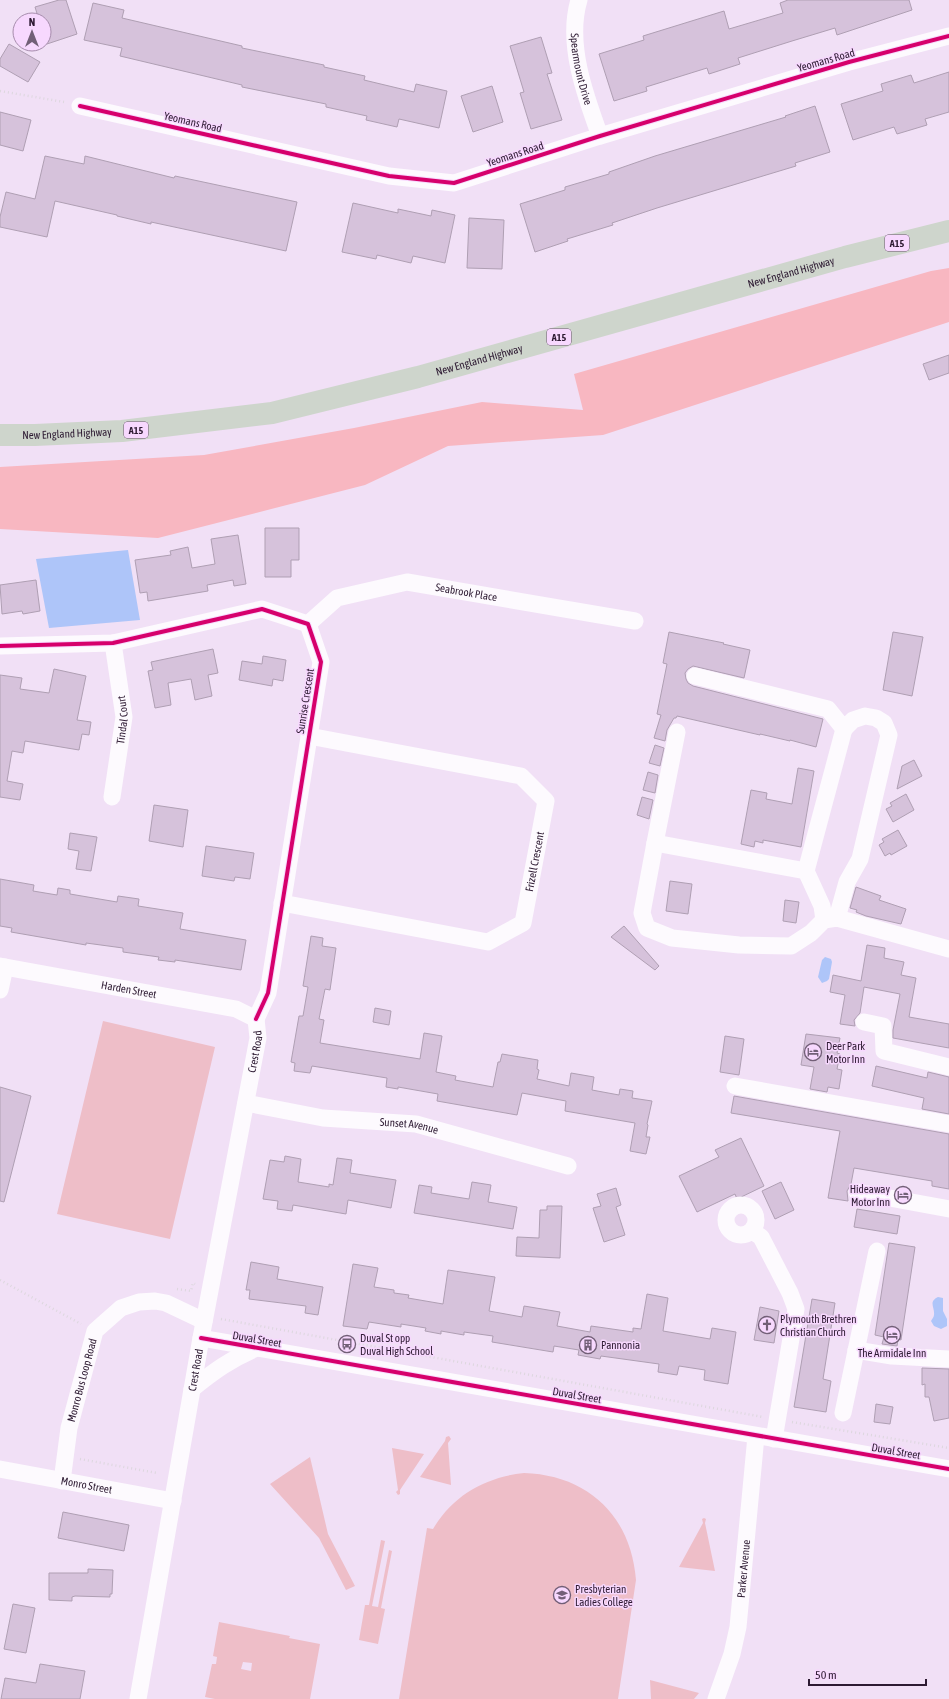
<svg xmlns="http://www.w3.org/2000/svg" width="949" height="1699" font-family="'Asap Condensed',sans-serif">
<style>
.green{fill:#eebec8;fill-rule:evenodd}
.forest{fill:#f8b7c1}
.water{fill:#aec5f9}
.building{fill:#d6c2db;stroke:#af9fb3}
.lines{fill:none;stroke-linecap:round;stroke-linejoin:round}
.path{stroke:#ddd7de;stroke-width:2.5;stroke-dasharray:1 3;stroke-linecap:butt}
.minor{stroke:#fdfafe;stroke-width:17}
.highway{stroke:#ced5cc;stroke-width:22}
.cycleway-casing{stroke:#f7d8fe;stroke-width:6}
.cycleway{stroke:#d6006c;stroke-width:4}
.labels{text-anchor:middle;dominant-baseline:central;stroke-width:3;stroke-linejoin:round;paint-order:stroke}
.shield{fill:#f7d8fe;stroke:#6a536f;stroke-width:1}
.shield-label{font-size:10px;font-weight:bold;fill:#2d1a32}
.street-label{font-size:11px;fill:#2d1a32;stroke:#f7d8fe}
.poi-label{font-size:11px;fill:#2d1a32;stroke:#f7d8fe;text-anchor:start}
</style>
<rect width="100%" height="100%" fill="#f1e0f6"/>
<path class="green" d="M103 1021 215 1047 170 1239 57 1214Z
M449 1436 451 1439 448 1443 451 1485 420 1477 445 1441 446 1437Z
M392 1448 424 1454 400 1490V1494L398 1495 396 1492 398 1490Z
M310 1457 328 1534 355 1586 346 1590 319 1538 270 1484Z
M524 1473C588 1475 631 1516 636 1580L618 1699H399L427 1528 433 1529C453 1495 486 1477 524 1473Z
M704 1518 706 1519 705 1523 715 1571 679 1567 703 1523 702 1519Z
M381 1540 385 1541 372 1606 378 1607 389 1550 392 1551 381 1608 385 1609 378 1644 359 1640 365 1605H369Z
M219 1622 290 1636 289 1638 320 1644 310 1699H215L205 1697 212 1664H216L217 1657 213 1656ZM243 1662 252 1663 251 1671 241 1669Z
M650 1680 699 1693 694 1699H651Z"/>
<path class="forest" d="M949 268V322L603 435 448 446 365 485 158 538 0 529V467L204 455 354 428 482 402 583 410 574 374 931 271Z"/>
<path class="water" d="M128 550 140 620 49 628 36 559Z
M825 957 831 959 832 962 829 979 827 981 822 983 818 977 822 960Z
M938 1297 943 1298V1311L947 1319V1326L941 1329 934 1326 931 1321C932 1319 934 1317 934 1315 935 1307 928 1302 938 1297Z"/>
<path class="building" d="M59 0H66L77 34 47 44 44 35V20H39L35 7Z
M788 0H909L912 10 837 35 835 28 792 41 738 58 740 64 709 74 707 68 646 87 647 91 614 101 599 54 644 40 643 36 724 11 729 29 783 13 780 3Z
M93 3 124 10 122 18 242 46V48L324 65V67L365 76 364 80 414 92 416 84 447 91 439 128 399 119 397 127 366 120 367 116 326 107V104L242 87V85L120 56 122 48 84 40Z
M541 37 552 73 547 74 562 120 531 129 520 93 524 92 510 46Z
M9 44 40 62 28 82 0 66V59Z
M949 72V112L925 119 927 125 897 134 894 127 853 140 841 104 883 91 881 84 911 75 914 83Z
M492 86 503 122 473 132 461 96Z
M815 106 830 152 795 163 796 166 657 208 612 223 613 225 567 239 568 241 535 252 520 204 565 190V187L609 174V172L655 156 786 117 785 116Z
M0 112 31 120 23 151 0 145Z
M45 156 84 164 85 156 174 178 175 176 297 202 286 251 151 222V224L117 216V215L55 201 47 237 0 227V217L6 192 35 199Z
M353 203 398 213V209L431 216 432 210 455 215 445 263 413 256 411 263 377 255 376 259 342 252Z
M469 218 504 220 502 269 467 268Z
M949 355V373L929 380 923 364Z
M265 528H299V560H291V577H265Z
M238 535 246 584 234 586 233 580 207 585 208 591 148 601 147 592 140 593 135 560 171 555 170 551 188 547 192 568 215 564 211 539Z
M36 580 40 611 23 614 22 611 2 614 0 585Z
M669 632 724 643 723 644 750 650 744 678 693 666 688 669 685 673 686 679 688 683 693 686 823 719 816 747 790 740V741L760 734V735L677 716 676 718H674L667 730 665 741 654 738 661 715 657 714 667 664 663 663Z
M893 632 923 637 912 696 883 690Z
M213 649 218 673 208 675 212 696 195 700 191 679 168 683 171 705 155 708 148 671 153 670 151 662Z
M263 656 286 660 283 681 273 679 272 686 239 680 242 661 262 664Z
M54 669 86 676 77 720 91 722 89 735 82 734 79 750 25 741 23 753 12 751 7 781 23 784 20 800 0 797V675L22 678 20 689 49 693Z
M655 745 664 748 660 766 649 763Z
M914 760 922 776 897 789 902 766Z
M798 768 814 771 801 847 763 840V843L755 841 754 847 741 844 751 790 767 793 766 799 792 804Z
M648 772 658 775 655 793 643 790Z
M906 794 914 810 893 822 886 809 892 806 890 803Z
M642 797 653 800 649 819 637 815Z
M154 805 188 810 183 847 149 841Z
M898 830 907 846 891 855 890 853 885 856 879 845 884 842 882 839Z
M70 833 97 837 91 871 76 869 79 851 68 849Z
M206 846 254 853 250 879 235 877 234 881 202 876Z
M0 879 34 885 33 891 57 895 58 888 70 890V894L117 902 118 896 139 899 138 906 183 913 180 929 246 940 241 970 175 960V962L158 960 159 957 123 952V948L86 943V945L11 932 12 928 0 926Z
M670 881 692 884 688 914 666 911Z
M856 887 881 896 879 900 906 909 901 924 866 916 856 912 857 910 850 908Z
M785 900 799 902 796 923 783 921Z
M624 926 659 966 655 970 611 937Z
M311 936 323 938 322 946 336 948 330 990 325 989 319 1019 324 1020 320 1043 420 1059 424 1033 442 1036 436 1072 456 1076 455 1080 493 1087 498 1062H500L502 1054 538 1060 537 1069 539 1070 537 1079 569 1086 571 1073 594 1077 592 1090 619 1095 620 1089 633 1091 632 1098 652 1101 647 1124 648 1125 646 1137H650L646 1154 630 1151 635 1123 565 1111 566 1101 522 1093 517 1115 437 1101 438 1094 398 1087V1089L386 1087 387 1078 312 1066 310 1073 294 1071 295 1063 291 1062 299 1016H303L308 987 303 986Z
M867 945 885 948 884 958 904 962 901 975 916 978 909 1017 949 1024V1048L893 1038V1030L900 994 864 987 860 1013 854 1020 855 1026 840 1024 845 995 830 992 833 975 861 981Z
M375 1008 391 1011 389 1025 373 1022Z
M806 1034 840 1038 837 1053 840 1054 837 1069 842 1070 839 1089 828 1087 827 1092 810 1089 814 1067 801 1065Z
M725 1036 744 1039 739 1075 720 1072Z
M876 1066 927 1078 928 1072 949 1077V1114L922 1109 924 1098 872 1086Z
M0 1087 31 1096 4 1202 0 1201Z
M734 1096 949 1134V1189L932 1186V1181L854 1168 851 1184 847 1191 848 1201 828 1198 840 1131 731 1113Z
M741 1138 764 1186 737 1199 735 1194 697 1212 679 1176 719 1157 715 1150Z
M285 1156 301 1159 298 1182 329 1187V1184L333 1185 337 1158 352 1160 350 1173 396 1180 391 1208 348 1200 346 1214 293 1205 292 1211 277 1209 278 1201 263 1199 270 1160 284 1162Z
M472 1182 491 1185 488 1202 517 1207 513 1229 414 1213 419 1185 432 1187 431 1193 469 1199Z
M781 1182 794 1210 775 1219 762 1191Z
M616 1188 621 1205 616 1207 625 1235 604 1242 593 1208 601 1206 597 1194Z
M547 1206H562L560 1258 516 1256 517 1237 539 1238 540 1210H547Z
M857 1209 900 1216 897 1234 854 1227Z
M889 1243 915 1247 901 1340 898 1339 897 1346 882 1344 884 1337 875 1335Z
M251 1262 279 1267 277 1279 323 1287 318 1315 305 1313 306 1306 249 1299 250 1290H246Z
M353 1264 378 1268 374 1287 394 1290V1293L409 1295 408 1298 443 1304 448 1270 495 1277 489 1311 522 1317 524 1306 560 1312 557 1326 590 1332 591 1326 633 1332V1328L641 1329 647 1294 668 1298 663 1331 710 1339 712 1328 736 1332 728 1384 704 1380 705 1370 679 1366 677 1375 658 1372 659 1364 601 1356 600 1359 578 1355 579 1350 554 1346 553 1352 492 1342 493 1336 464 1332V1335L441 1331V1334L425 1331 426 1328 401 1324V1327L369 1322 367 1329 343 1326Z
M812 1299 835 1303 823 1379 831 1381 826 1412 794 1407Z
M760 1307 779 1311 774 1343 754 1340Z
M922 1368 949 1369V1418L934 1421 929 1397H925V1384L922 1385Z
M876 1404 893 1407 890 1424 874 1422Z
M63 1512 129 1525 124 1551 58 1538Z
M88 1569 113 1570 112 1594H110V1597L75 1596 72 1597V1601L49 1600V1573H88Z
M13 1604 35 1608 26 1653 4 1649Z
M40 1664 85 1671 80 1699H1L5 1678 36 1683Z"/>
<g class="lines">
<path class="path" d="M0 91 64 102
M0 1280 81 1324
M177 1289 191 1291 193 1283 195 1284
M221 1319 763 1417
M792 1422 949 1448
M80 1459 157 1473"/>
<g class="minor">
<path id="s1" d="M579 0C566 43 585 95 600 136"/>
<path d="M80 106 389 176 454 183 600 136 849 62 949 36"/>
<path id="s2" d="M308 624 337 598 407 582 635 621"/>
<path d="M0 646 113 643 262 609 308 624 321 662 268 993 256 1019"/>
<path d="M695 676 828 709 844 729 853 720 865 716 876 718 884 723 889 735 860 859 847 882 837 918"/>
<path d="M677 732 655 843 642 913 647 928 672 938 739 945 791 946 811 933 824 920 837 918 949 949"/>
<path id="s3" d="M112 797 124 717 113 643"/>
<path d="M655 843 806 871 822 906 824 920"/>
<path d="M806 871 844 729"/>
<path id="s4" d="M282 903 488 942 523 923 546 801 521 776 309 736"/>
<path id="s5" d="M0 966 236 1009 256 1019"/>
<path d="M0 990 5 967"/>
<path d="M864 1022 883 1026 884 1051 949 1067"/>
<path d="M735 1086 949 1124"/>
<path id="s6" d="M246 1103 323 1118 416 1124 568 1166"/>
<path d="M857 1192 949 1209"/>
<circle cx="741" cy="1220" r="15"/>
<path d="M752 1231 761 1237 790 1293 796 1309 774 1439"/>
<path d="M201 1338 949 1469"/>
<path d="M856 1350 892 1356 949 1359"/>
<path d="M192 1389C214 1371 231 1359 257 1348"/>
<path d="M843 1413 877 1251"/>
<path id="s7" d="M0 1469 173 1501"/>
<path id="s8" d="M62 1481 69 1428 95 1331 121 1308 139 1302 155 1301 166 1303 204 1321"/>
<path id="s9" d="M138 1699 201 1338 258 1038 256 1019"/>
<path id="s10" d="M716 1699 732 1654 738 1627 756 1436"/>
</g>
<path class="highway" id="s11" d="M0 435H35L122 431 272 413 418 377 845 257 949 231"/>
<g class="cycleway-casing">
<path id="cycleway" d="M80 106 389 176 454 183 600 136 849 62 949 36
M0 646 113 643 262 609 308 624 321 662 268 993 256 1019
M201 1338 949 1469"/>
</g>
<use href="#cycleway" class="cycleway"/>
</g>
<defs>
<g id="hotel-ring" transform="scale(0.9)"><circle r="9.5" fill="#f7d8fe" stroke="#725f77" stroke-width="1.5"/><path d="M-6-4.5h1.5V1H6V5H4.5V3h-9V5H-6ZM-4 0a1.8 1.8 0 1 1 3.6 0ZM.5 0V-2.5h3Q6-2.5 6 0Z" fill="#725f77"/></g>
<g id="church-ring" transform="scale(0.9)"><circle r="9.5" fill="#f7d8fe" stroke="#725f77" stroke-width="1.5"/><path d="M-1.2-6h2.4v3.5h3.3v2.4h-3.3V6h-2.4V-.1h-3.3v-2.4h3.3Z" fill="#725f77"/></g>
<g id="bus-ring" transform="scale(0.9)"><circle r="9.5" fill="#f7d8fe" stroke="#725f77" stroke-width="1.5"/><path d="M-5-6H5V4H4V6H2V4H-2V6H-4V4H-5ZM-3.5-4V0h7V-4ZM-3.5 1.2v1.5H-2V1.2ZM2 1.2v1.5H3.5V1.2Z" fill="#725f77"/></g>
<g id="building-ring" transform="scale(0.9)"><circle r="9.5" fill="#f7d8fe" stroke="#725f77" stroke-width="1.5"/><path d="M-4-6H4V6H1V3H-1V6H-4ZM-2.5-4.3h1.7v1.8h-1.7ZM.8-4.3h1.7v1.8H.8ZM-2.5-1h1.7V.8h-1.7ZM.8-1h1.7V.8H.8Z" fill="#725f77"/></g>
<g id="school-ring" transform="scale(0.9)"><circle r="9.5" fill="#f7d8fe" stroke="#725f77" stroke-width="1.5"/><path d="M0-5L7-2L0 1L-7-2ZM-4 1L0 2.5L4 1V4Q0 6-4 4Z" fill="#725f77"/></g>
</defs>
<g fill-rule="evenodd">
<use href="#hotel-ring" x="813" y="1052"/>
<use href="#hotel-ring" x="903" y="1195"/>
<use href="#church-ring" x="767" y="1325"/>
<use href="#hotel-ring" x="892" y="1335"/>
<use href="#bus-ring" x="347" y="1344"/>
<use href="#building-ring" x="588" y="1345"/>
<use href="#school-ring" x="562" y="1595"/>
</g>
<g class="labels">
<g class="shield">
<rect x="885" y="235" width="24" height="16" rx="3"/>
<rect x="547" y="329" width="24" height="16" rx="3"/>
<rect x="124" y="422" width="24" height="16" rx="3"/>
</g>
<g class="shield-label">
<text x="897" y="243">A15</text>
<text x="559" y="337">A15</text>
<text x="136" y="430">A15</text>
</g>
<g class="street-label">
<text transform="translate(826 60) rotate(-16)">Yeomans Road</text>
<text stroke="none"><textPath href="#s1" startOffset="70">Spearmount Drive</textPath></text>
<text transform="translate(193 122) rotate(13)">Yeomans Road</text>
<text transform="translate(515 154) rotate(-18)">Yeomans Road</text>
<text stroke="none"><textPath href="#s11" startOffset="811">New England Highway</textPath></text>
<text stroke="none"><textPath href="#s11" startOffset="487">New England Highway</textPath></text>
<text stroke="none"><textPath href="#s11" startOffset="67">New England Highway</textPath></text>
<text stroke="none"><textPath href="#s2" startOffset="171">Seabrook Place</textPath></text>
<text transform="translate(305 701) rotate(-81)">Sunrise Crescent</text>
<text stroke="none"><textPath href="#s3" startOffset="78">Tindal Court</textPath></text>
<text stroke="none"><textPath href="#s4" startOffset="312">Frizell Crescent</textPath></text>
<text stroke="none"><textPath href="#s5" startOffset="131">Harden Street</textPath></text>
<text stroke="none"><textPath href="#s9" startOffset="658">Crest Road</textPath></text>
<text stroke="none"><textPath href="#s6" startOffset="165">Sunset Avenue</textPath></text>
<text transform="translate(257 1339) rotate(10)">Duval Street</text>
<text stroke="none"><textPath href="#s9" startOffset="334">Crest Road</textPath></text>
<text stroke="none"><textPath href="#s8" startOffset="103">Monro Bus Loop Road</textPath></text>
<text transform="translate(577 1395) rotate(10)">Duval Street</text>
<text transform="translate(896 1451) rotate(10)">Duval Street</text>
<text stroke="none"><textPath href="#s7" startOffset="88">Monro Street</textPath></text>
<text stroke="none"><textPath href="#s10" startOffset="134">Parker Avenue</textPath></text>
</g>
<g class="poi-label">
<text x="826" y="1046">Deer Park<tspan x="826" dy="13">Motor Inn</tspan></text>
<text x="890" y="1189" text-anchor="end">Hideaway<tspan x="890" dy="13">Motor Inn</tspan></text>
<text x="780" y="1319">Plymouth Brethren<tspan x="780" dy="13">Christian Church</tspan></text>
<text x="360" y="1338">Duval St opp<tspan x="360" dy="13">Duval High School</tspan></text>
<text x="601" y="1345">Pannonia</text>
<text x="892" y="1353" text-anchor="middle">The Armidale Inn</text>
<text x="575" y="1589">Presbyterian<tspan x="575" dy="13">Ladies College</tspan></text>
</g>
</g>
<g transform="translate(32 32)"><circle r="19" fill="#f7d8fe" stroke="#a68cac"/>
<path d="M0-3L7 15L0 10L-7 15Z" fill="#725f77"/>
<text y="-6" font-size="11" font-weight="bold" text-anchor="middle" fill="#2d1a32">N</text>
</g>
<path d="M809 1679v6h117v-6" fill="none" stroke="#2d1a32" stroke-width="2"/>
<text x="815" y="1679" font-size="12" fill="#2d1a32" stroke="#f7d8fe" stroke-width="3" paint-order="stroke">50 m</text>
</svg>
